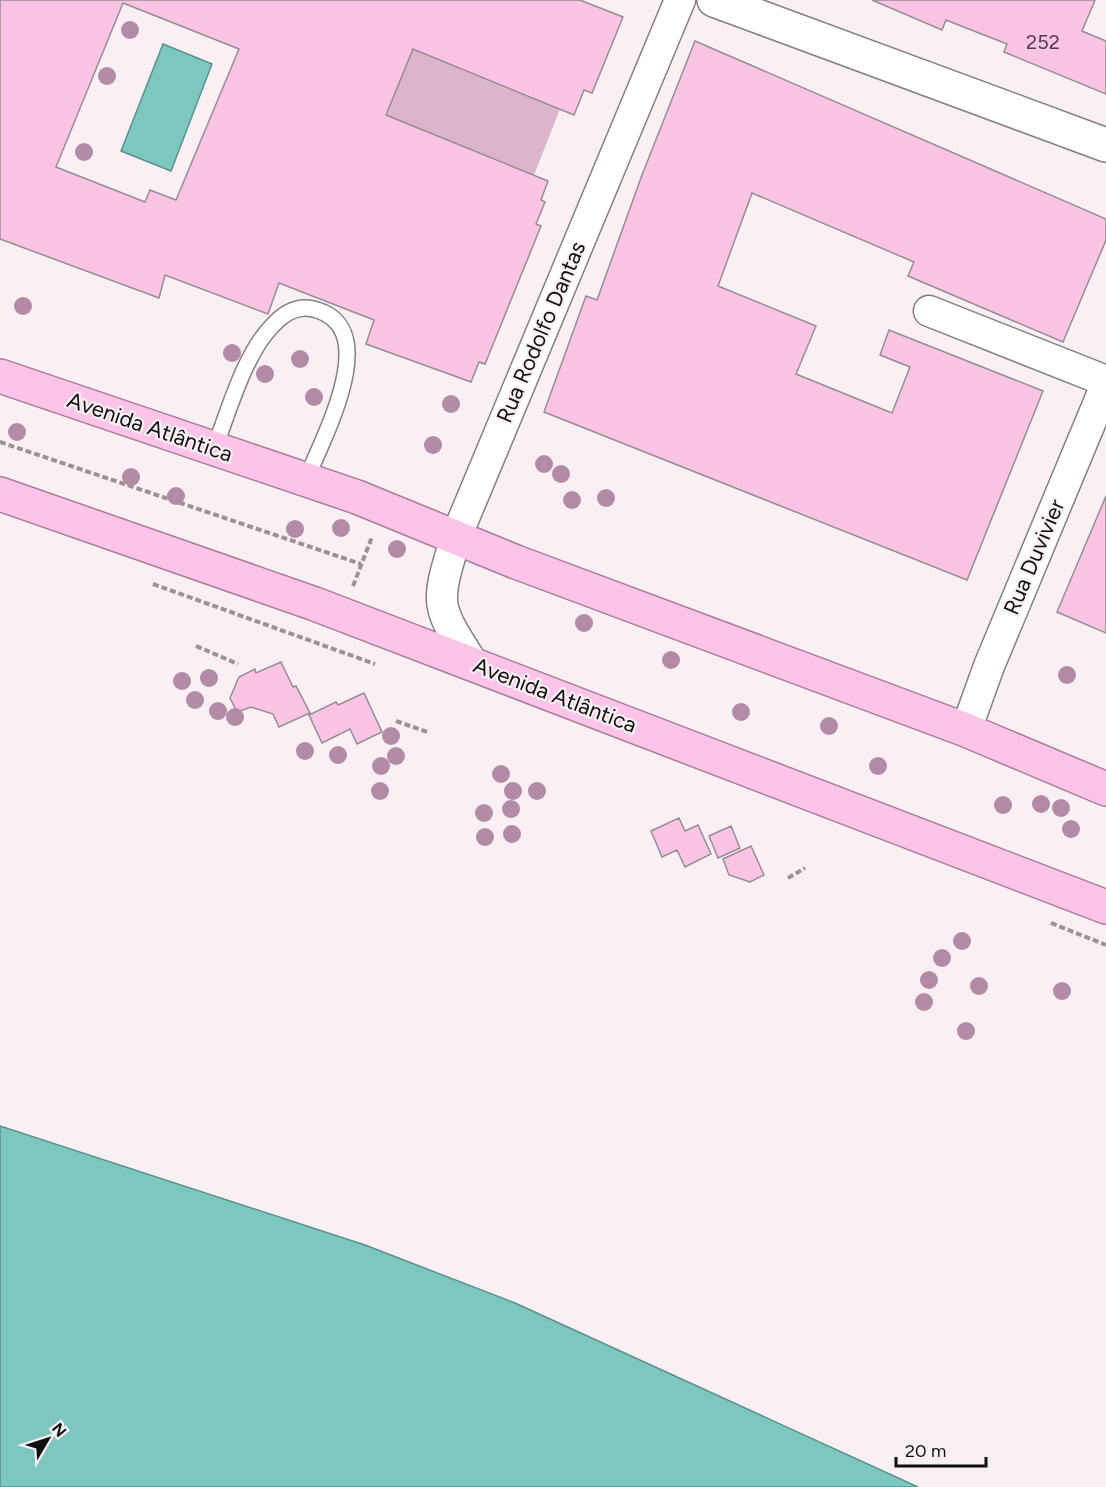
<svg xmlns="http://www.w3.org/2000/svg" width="1106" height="1487" font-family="Figtree,sans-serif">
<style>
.green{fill:#dcb5cd}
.water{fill:#7cc7bf;stroke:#5c908a;stroke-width:1.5}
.building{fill:#fbc4e5;stroke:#958d92;stroke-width:1.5;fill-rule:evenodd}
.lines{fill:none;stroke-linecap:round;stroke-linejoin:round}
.service-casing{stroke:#867e83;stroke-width:18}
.minor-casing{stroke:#867e83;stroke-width:33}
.secondary-casing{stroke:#867e83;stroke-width:36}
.trunk-casing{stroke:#aa7c98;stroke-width:36}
.path{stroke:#999396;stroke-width:4;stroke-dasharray:6 3;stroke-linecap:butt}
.service{stroke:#fff;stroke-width:15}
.minor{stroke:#fff;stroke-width:30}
.secondary{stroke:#fff;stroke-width:33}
.trunk{stroke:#fcc4e8;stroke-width:33}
.tree{fill:#b38ba6}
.labels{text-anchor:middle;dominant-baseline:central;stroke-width:4.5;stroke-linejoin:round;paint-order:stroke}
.number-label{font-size:20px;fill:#4c3c45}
.street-label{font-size:22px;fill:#110f10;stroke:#f9f0f6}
</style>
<rect width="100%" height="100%" fill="#f9f0f6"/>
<path class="green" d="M413 49 560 109 534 175 386 115Z"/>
<path class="water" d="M163 44 212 64 171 171 121 151Z
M0 1126 365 1245 515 1303 918 1487H0Z"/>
<path class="building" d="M0 0H580L623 17 592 93 584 90 574 115 413 49 386 115 548 181 541 200 545 202 536 224 541 226 485 364 479 362 471 382 366 344 374 320 279 283 268 314 165 275 159 298 0 239ZM123 3 239 49 176 200 150 190 145 202 56 167Z
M872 0H1095L1082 31 1106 41V94L1004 52 1007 44 946 20 942 30Z
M695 41 1106 219V240L1063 342 908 276 914 262 752 193 718 286 816 326 796 374 892 413 910 367 880 355 889 330 1043 391 967 580 544 412 586 296 597 300 642 175Z
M1106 496V633L1057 612Z
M281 662 293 687 296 686 310 713 279 727 273 714 251 707 237 712 230 698 239 677 255 669 256 673Z
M364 693 382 732 357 744 350 729 322 743 309 715 336 702 338 705Z
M679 818 685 831 698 825 711 854 685 867 677 850 662 857 651 831Z
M731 826 740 848 718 858 709 836Z
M751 846 764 875 750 882 729 875 723 859Z"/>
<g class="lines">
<g class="service-casing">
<path id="service" d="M214 449C229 411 244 354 273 325 285 312 299 304 317 310 383 330 322 439 306 480"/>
</g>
<g class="minor-casing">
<path id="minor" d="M929 311 1106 381
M473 664C435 604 435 606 456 537L680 0
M966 730 989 666 1106 385"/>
</g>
<g class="secondary-casing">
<path id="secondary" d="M714 0 1106 145"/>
</g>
<g class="trunk-casing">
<path id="trunk" d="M0 376 357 497 516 562 966 730 1106 789
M0 494 315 604 1106 907"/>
</g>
<path class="path" d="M0 442 361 564
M153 584 375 664
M353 586 372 537
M196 646 238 664
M396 721 430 733
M788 878 805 868
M1051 923 1106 945"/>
<use href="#service" class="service"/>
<use href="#minor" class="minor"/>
<use href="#secondary" class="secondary"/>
<use href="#trunk" class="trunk"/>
</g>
<g class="tree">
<circle cx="130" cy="30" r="9"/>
<circle cx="107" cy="76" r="9"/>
<circle cx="84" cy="152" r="9"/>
<circle cx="23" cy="306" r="9"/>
<circle cx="232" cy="353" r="9"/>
<circle cx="300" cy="359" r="9"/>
<circle cx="265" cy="374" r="9"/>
<circle cx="314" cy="397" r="9"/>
<circle cx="451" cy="404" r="9"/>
<circle cx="17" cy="432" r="9"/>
<circle cx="433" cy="445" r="9"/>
<circle cx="544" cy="464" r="9"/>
<circle cx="561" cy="474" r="9"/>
<circle cx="131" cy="477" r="9"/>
<circle cx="176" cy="496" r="9"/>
<circle cx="606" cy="498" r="9"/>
<circle cx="572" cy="500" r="9"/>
<circle cx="341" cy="528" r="9"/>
<circle cx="295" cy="529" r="9"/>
<circle cx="397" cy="549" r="9"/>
<circle cx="584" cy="623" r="9"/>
<circle cx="671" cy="660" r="9"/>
<circle cx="1067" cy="675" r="9"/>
<circle cx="209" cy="678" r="9"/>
<circle cx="182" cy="681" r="9"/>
<circle cx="195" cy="700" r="9"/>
<circle cx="218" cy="711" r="9"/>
<circle cx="741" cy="712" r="9"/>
<circle cx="235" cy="717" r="9"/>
<circle cx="829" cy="726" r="9"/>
<circle cx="391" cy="736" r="9"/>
<circle cx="305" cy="751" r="9"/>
<circle cx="338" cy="755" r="9"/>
<circle cx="396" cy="756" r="9"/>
<circle cx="381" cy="766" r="9"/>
<circle cx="878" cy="766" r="9"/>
<circle cx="501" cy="774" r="9"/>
<circle cx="380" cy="791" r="9"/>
<circle cx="513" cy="791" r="9"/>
<circle cx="537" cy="791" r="9"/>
<circle cx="1041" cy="804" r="9"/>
<circle cx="1003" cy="805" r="9"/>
<circle cx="1061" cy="808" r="9"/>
<circle cx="511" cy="809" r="9"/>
<circle cx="484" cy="813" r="9"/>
<circle cx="1071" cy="829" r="9"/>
<circle cx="512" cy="834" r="9"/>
<circle cx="485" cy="837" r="9"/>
<circle cx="962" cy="941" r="9"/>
<circle cx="942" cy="958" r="9"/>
<circle cx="929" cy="980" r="9"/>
<circle cx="979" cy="986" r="9"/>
<circle cx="1062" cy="991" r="9"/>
<circle cx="924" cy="1002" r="9"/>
<circle cx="966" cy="1031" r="9"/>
</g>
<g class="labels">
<g class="number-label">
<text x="1043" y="42">252</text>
</g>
<g class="street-label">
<text transform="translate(541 332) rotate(-67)">Rua Rodolfo Dantas</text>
<text transform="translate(150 427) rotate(19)">Avenida Atlântica</text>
<text transform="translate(1034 557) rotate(-67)">Rua Duvivier</text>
<text transform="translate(555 695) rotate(21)">Avenida Atlântica</text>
</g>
</g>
<g transform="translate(48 1439) rotate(51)" stroke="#f9f0f6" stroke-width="4.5" paint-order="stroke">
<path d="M0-4.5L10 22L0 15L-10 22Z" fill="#110f10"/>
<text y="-9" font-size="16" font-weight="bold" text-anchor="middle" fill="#110f10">N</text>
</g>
<path d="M896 1457v9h90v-9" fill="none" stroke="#110f10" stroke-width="3"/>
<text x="905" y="1457" font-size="18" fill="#110f10" stroke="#f9f0f6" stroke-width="4.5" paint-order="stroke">20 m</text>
</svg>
